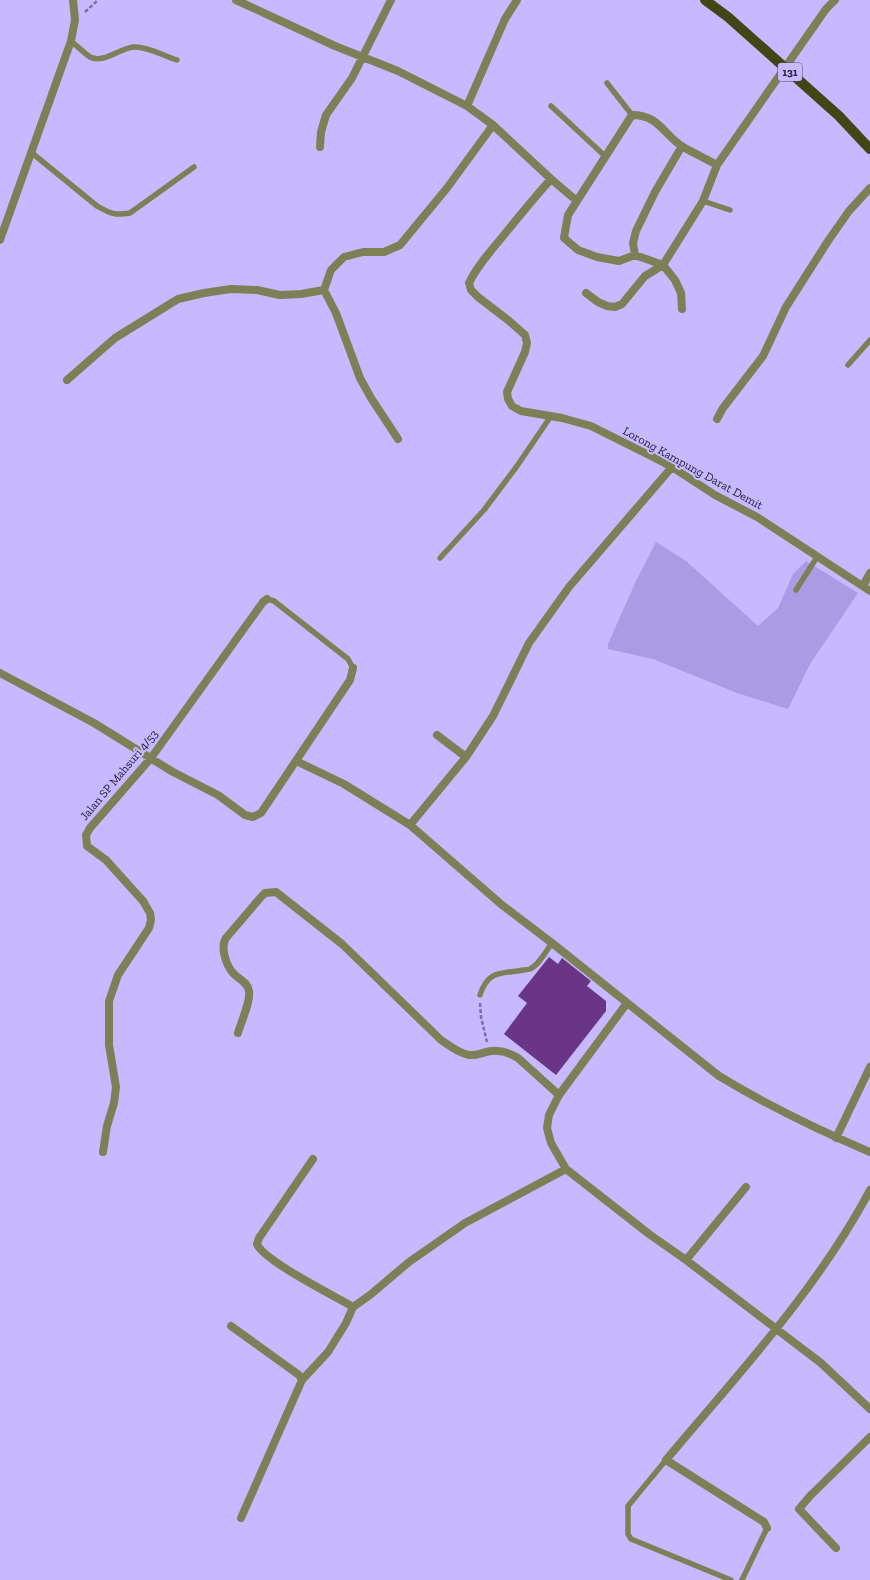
<svg xmlns="http://www.w3.org/2000/svg" width="870" height="1580" font-family="'Zilla Slab',serif">
<style>
.green{fill:#a99be4}
.building{fill:#693584}
.lines{fill:none;stroke-linecap:round;stroke-linejoin:round}
.path{stroke:#7a70a1;stroke-width:2.5;stroke-dasharray:4 2;stroke-linecap:butt}
.service{stroke:#7c8056;stroke-width:5.5}
.minor{stroke:#7c8056;stroke-width:8}
.primary{stroke:#424515;stroke-width:10}
.labels{text-anchor:middle;dominant-baseline:central;stroke-width:4;stroke-linejoin:round;paint-order:stroke}
.shield{fill:#c6b9ff;stroke:#564e75;stroke-width:1}
.shield-label{font-size:11px;font-weight:bold;fill:#26203a}
.street-label{font-size:12px;fill:#26203a;stroke:#c6b9ff}
</style>
<rect width="100%" height="100%" fill="#c6b9ff"/>
<path class="green" d="M656 542 686 561 758 626 778 608 793 574 806 561 858 593 810 664 788 709 737 693 653 659 608 649V644L636 581Z"/>
<path class="building" d="M549 957 558 964 562 958 591 981 587 986 606 1001V1011L556 1075 504 1034 527 1003 518 996Z"/>
<g class="lines">
<path class="path" d="M85 12 98 0
M480 1003 481 1017 487 1042"/>
<path class="service" d="M71 41C77 46 84 53 90 57 104 64 121 47 135 47 149 47 164 56 177 60
M607 83 632 115
M551 106 606 157
M32 153 97 206C110 213 115 216 130 213L194 167
M703 201 730 210
M848 365 870 340
M440 558 484 510 517 466 551 416
M796 590 817 557
M267 599 274 601 348 659 353 668
M480 995C487 973 498 973 518 971 521 970 527 970 530 969 539 965 546 951 552 943
M666 1460 628 1506V1534L631 1539 731 1580
M742 1580 767 1528"/>
<path class="minor" d="M236 0 335 46 398 71 467 106 493 125 551 179 577 201
M467 106 505 19 517 0
M320 147 321 132 326 115 352 78 391 0
M551 179C533 199 516 220 499 241 488 254 476 268 469 283L471 290 478 297 508 320 525 335 527 343 525 352 507 392 508 399 512 406 521 411 562 418 591 426 653 457 672 467 715 495 757 517 870 591
M0 240 71 41 75 20 73 0
M635 255 619 261 597 257 578 250 564 238 568 215 632 115C659 115 663 134 683 147 694 153 706 159 717 165
M324 290 336 313 360 378 371 398 398 439
M586 293 598 302 607 306 615 307 622 304 645 276 663 265 703 201 717 165 826 9 835 0
M682 309 681 293 675 280 663 265 635 255 633 243 636 231 655 192 682 146
M67 380 115 338 178 299 204 293 231 289 257 290 280 295 301 294 324 290 331 270 344 257 363 252H384L400 245 447 188 493 125
M717 419 723 408 763 356 786 307 828 241 849 211 870 188
M863 586 870 573
M0 673 94 723 173 772 218 795 245 815 253 817 261 813 350 680 353 668
M437 735 466 757
M296 761 344 784 410 825 502 905 552 943 719 1076C767 1105 818 1130 870 1152
M410 825 466 757 493 716 529 643 569 587 672 467
M627 1003 559 1095 549 1115 547 1128 551 1143 566 1169 649 1234 686 1260 821 1363 870 1409
M238 1033C241 1022 251 1001 249 991 248 982 238 979 233 973 226 965 220 947 226 938L261 897 265 893 276 892 342 944 441 1040C450 1046 458 1053 469 1055 477 1056 483 1052 491 1051 501 1050 510 1053 518 1058L559 1095
M836 1138 870 1067
M103 1152 107 1126 114 1103 116 1087 109 1045V1001L118 975 149 928 151 920 150 913 143 901 106 860 87 846 86 835 90 828 151 758 263 602 267 599
M313 1159 259 1238 257 1244C264 1261 335 1296 353 1307
M686 1260 746 1187
M231 1326 299 1375 302 1380
M241 1518 302 1380 328 1352 346 1323 353 1307 370 1295 409 1262 465 1223 566 1169
M767 1528 764 1522 666 1460C738 1374 817 1290 870 1190
M836 1548 799 1509 810 1496 870 1437"/>
<path class="primary" d="M705 0 728 17 839 116 870 149"/>
</g>
<g class="labels">
<rect class="shield" x="778" y="63" width="24" height="18" rx="3"/>
<g class="shield-label">
<text x="790" y="72">131</text>
</g>
<g class="street-label">
<text transform="translate(693 468) rotate(29)">Lorong Kampung Darat Demit</text>
<text transform="translate(119 775) rotate(-50)">Jalan SP Mahsuri 4/53</text>
</g>
</g>
</svg>
